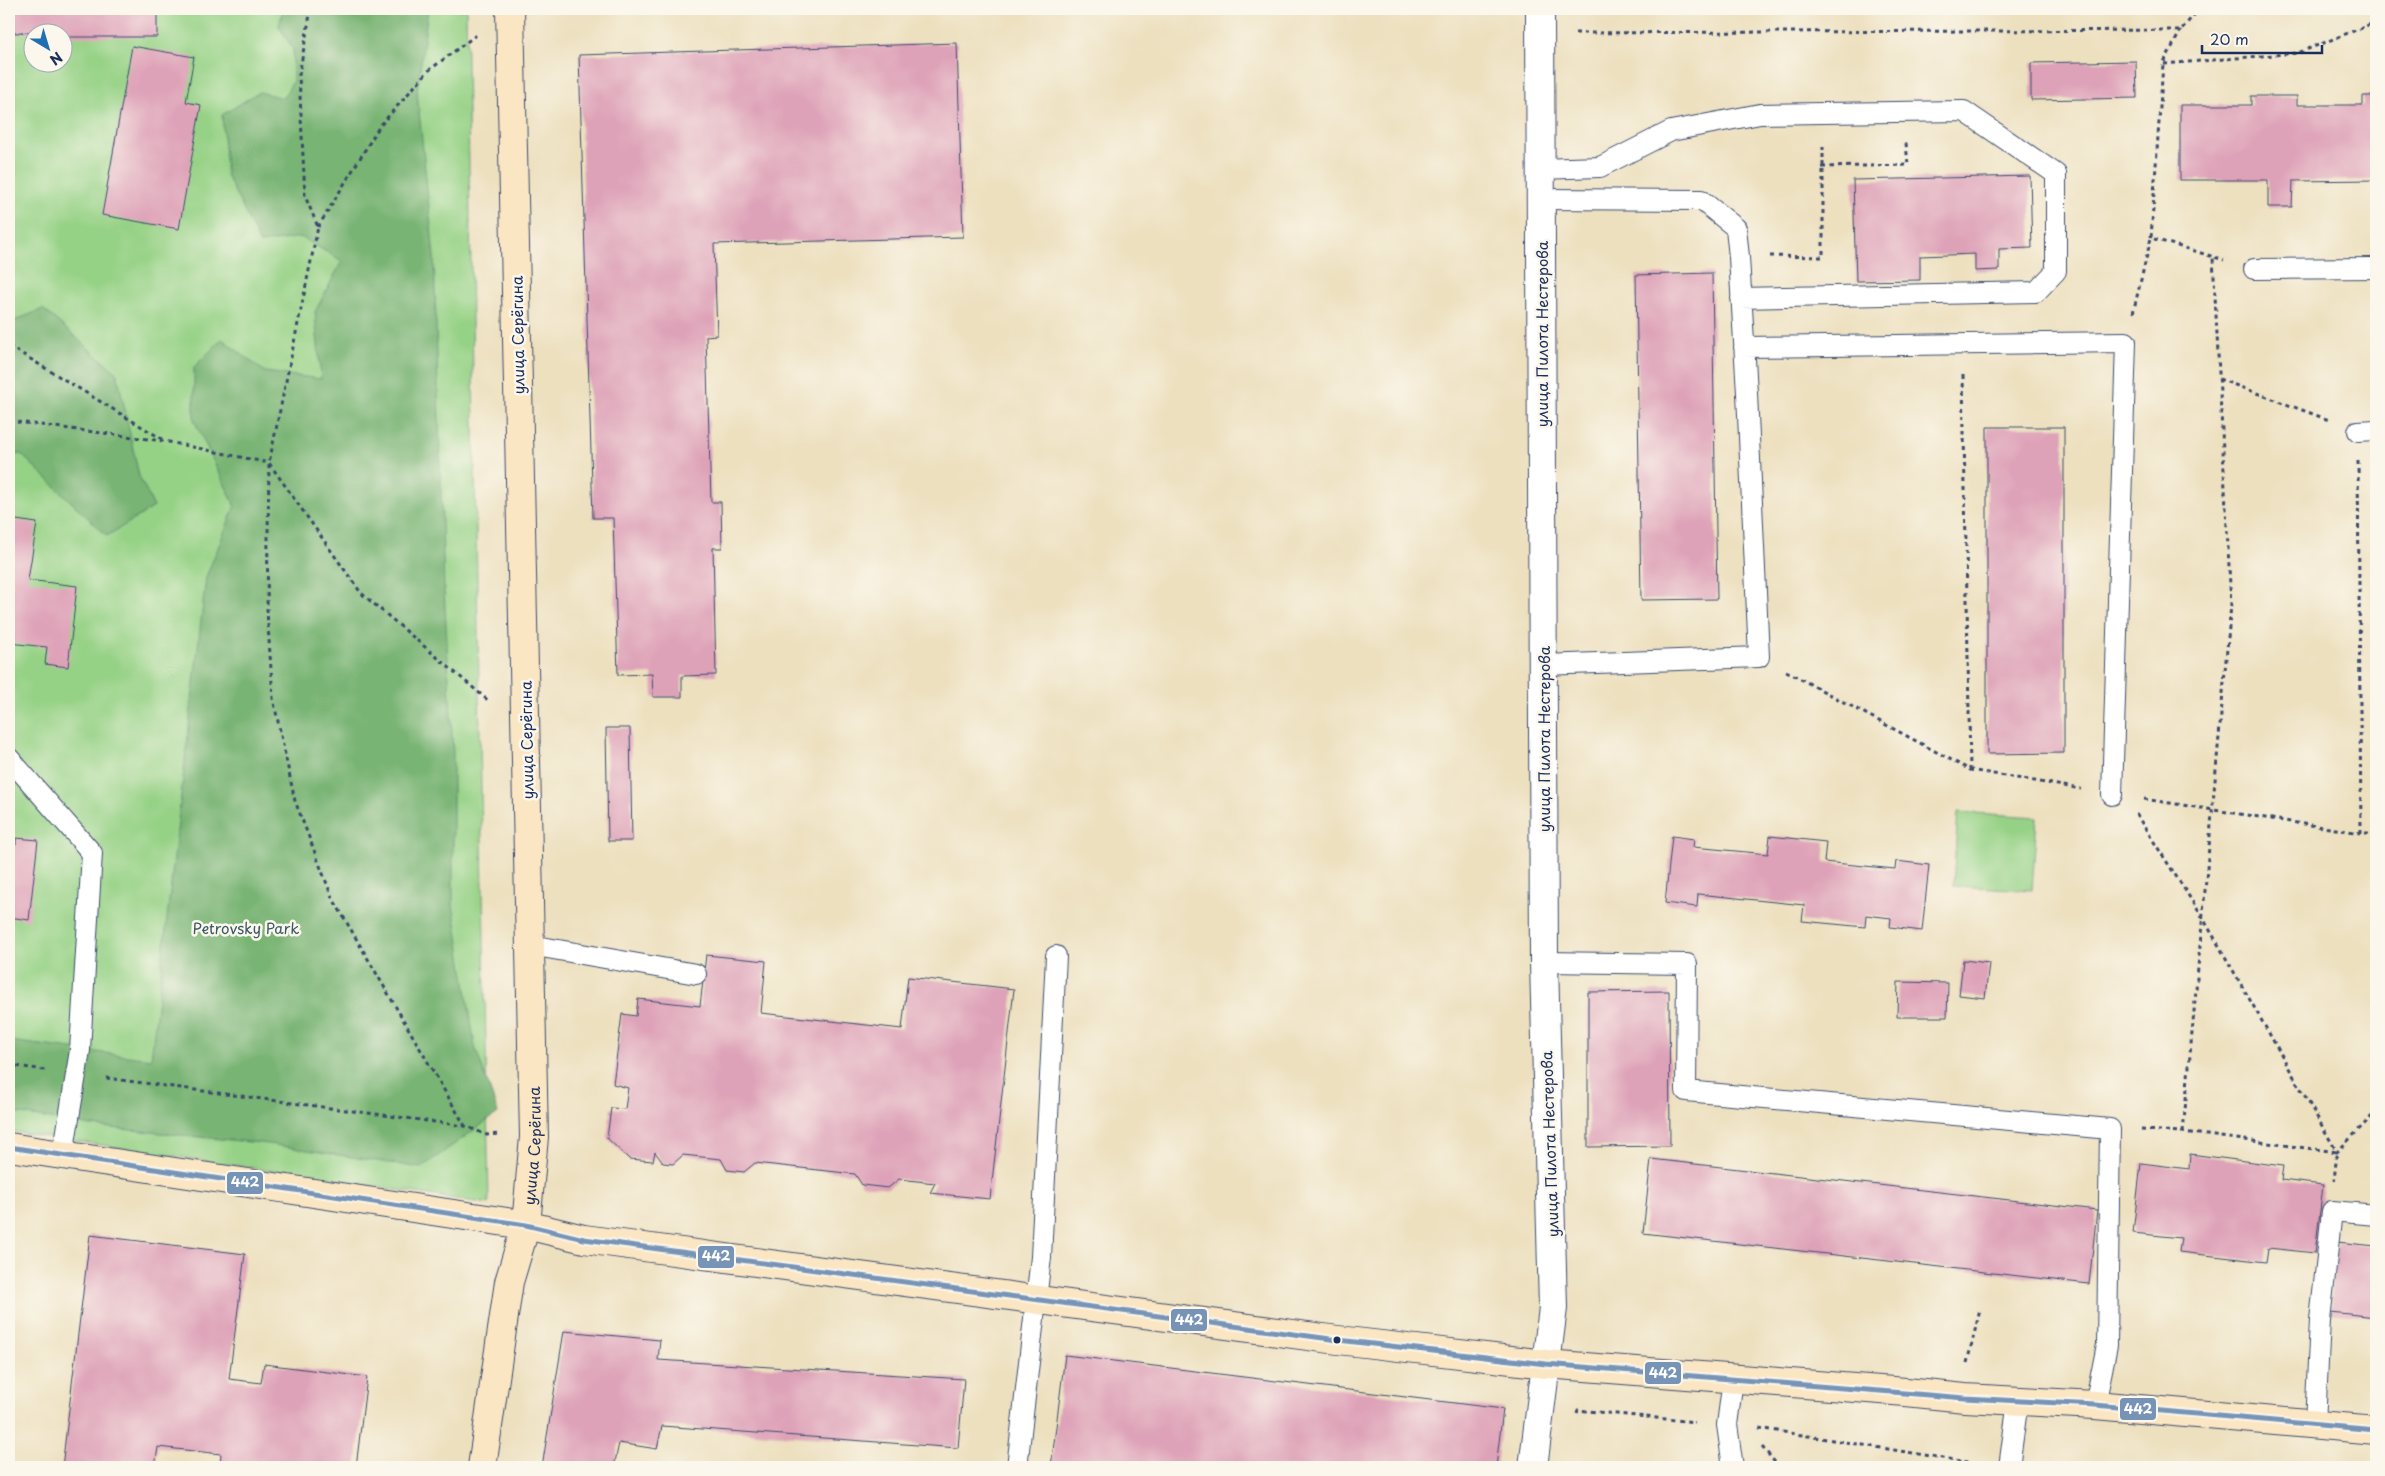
<svg xmlns="http://www.w3.org/2000/svg" width="2385" height="1476" font-family="'Playpen Sans',sans-serif">
<style>
.green{fill:#96d286;stroke:#588072;fill-rule:evenodd}
.forest{fill:#78b473;stroke:#4a7268}
.building{fill:#dea2b8}
.lines{fill:none;stroke-linecap:round;stroke-linejoin:round}
.lane-casing{stroke:#3a4a6d;stroke-width:22}
.street-casing{stroke:#3a4a6d;stroke-width:30}
.secondary-casing{stroke:#3a4a6d;stroke-width:30}
.path{stroke:#3a4a6d;stroke-width:3;stroke-dasharray:4 4;stroke-linecap:butt}
.lane{stroke:#fff;stroke-width:20}
.street{stroke:#fff;stroke-width:28}
.secondary{stroke:#fbe6c4;stroke-width:28}
.bus-1-casing{stroke:#fbf7ec;stroke-width:9}
.bus-1{stroke:#7794b7;stroke-width:5}
.bus-dot{fill:#1b2f5e;stroke:#fbf7ec;stroke-width:2}
.labels{text-anchor:middle;dominant-baseline:central;stroke-width:5;stroke-linejoin:round;paint-order:stroke}
.street-label{font-size:15px;fill:#1b2f5e;stroke:#fbf7ec}
.park-label{font-size:15px;fill:#3a5868;stroke:#fbf7ec}
.line-badge{stroke:#fbf7ec;stroke-width:2}
.badge-label{font-size:14px;text-anchor:middle;font-weight:bold;fill:#fff}
</style>
<rect width="100%" height="100%" fill="#fbf7ec"/>
<filter id="ink" filterUnits="userSpaceOnUse"><feTurbulence type="fractalNoise" baseFrequency=".02" numOctaves="2"/><feDisplacementMap in="SourceGraphic" scale="10" xChannelSelector="R" yChannelSelector="G"/><feConvolveMatrix kernelMatrix="1 2 1 2 8 2 1 2 1" color-interpolation-filters="sRGB"/></filter>
<filter id="wash" filterUnits="userSpaceOnUse"><feTurbulence type="fractalNoise" baseFrequency=".0096" numOctaves="4" result="noise"/><feDisplacementMap in="SourceGraphic" scale="20" xChannelSelector="R" yChannelSelector="G"/><feGaussianBlur stdDeviation="1.12" result="paint"/><feColorMatrix in="noise" values="0 0 0 0 0 0 0 0 0 0 0 0 0 0 0 0 0 1.4 0 .05"/><feComposite in="paint" operator="in"/></filter>
<g filter="url(#wash)">
<rect width="100%" height="100%" fill="#ede0bf"/>
<path class="green" d="M9 9H466L489 1204 9 1131ZM32 32H62V62H32Z
M1958 812 2037 817 2032 890 1953 886Z"/>
<path class="forest" d="M283 9H428L417 92 434 256 444 589 453 754V904L475 1047 498 1113 421 1168 269 1144 92 1126 9 1112V1041L151 1059 206 577 235 506 194 420V367L222 339 265 372 321 379 315 312 342 261 301 237 260 243 226 174 222 115 259 92 283 98 293 81V49L279 26Z
M43 309 117 373 139 476 154 507 107 536 21 454 9 455V323Z"/>
<g id="blocks">
<path class="building" d="M9 9H157V37H62V32L9 33Z
M957 43 963 237 714 244 717 335 706 336 711 502H721L722 548H713L716 675 682 676V697H653L652 674 618 675 613 518H593L579 55Z
M132 46 194 57 186 102 201 105 179 229 102 215Z
M2136 61 2137 98 2031 100V63Z
M2251 96H2297V105H2363V96H2376V180L2293 181 2292 207H2268V180H2180V105H2251Z
M2030 176 2032 248 1999 249V270L1975 271V254L1920 256V280L1856 281 1853 180Z
M1712 273 1717 599 1641 600 1636 275Z
M1987 427H2064V753L1987 754Z
M9 519 37 523 28 580 77 586 68 667 45 664 47 647 9 643Z
M606 728H630L632 841H608Z
M1672 836 1694 839 1693 847 1768 854 1770 836 1826 842 1824 862 1895 869 1896 861 1929 865 1922 931 1890 927 1891 918 1866 915 1865 927 1802 921 1804 905 1698 894 1697 907 1665 903Z
M16 838 38 840 29 920 9 917V844L16 845Z
M706 955 766 961 761 1013 902 1029 908 977 1014 989 990 1199 930 1193 935 1183 899 1179 888 1188 862 1185 855 1174 755 1163 744 1172 727 1170 721 1159 683 1155 673 1164 663 1163 655 1152 653 1161 629 1159 607 1138 611 1108 625 1109 628 1088 613 1084 622 1014 636 1016 638 999 700 1006Z
M1963 960 1989 963 1985 998 1959 995Z
M1898 982 1948 983 1947 1017H1897Z
M1669 991 1670 1146 1588 1147V992Z
M2190 1154 2283 1166 2281 1180 2323 1185 2315 1253 2268 1248 2266 1262 2179 1252 2181 1238 2133 1233 2141 1163 2189 1169Z
M1651 1159 2097 1210 2089 1284 1643 1233Z
M90 1235 245 1254 229 1379 261 1383 264 1364 367 1377 356 1467 307 1465 306 1467H242L220 1465 221 1454 158 1447 155 1467H62Z
M2337 1242 2376 1246V1317L2330 1312Z
M564 1331 660 1340 658 1360 964 1379 958 1448 662 1426 657 1449 619 1443 614 1467H542Z
M1065 1355 1503 1409 1496 1467H1051Z"/>
</g>
</g>
<g filter="url(#ink)">
<use href="#blocks" fill-opacity="0" stroke="#3a4a6d" stroke-width="1"/>
<g class="lines">
<g class="lane-casing">
<path id="lane" d="M1539 169 1600 167 1671 131 1760 114 1964 111 2056 174V271L2036 292 1741 298
M1541 199 1701 200 1736 228 1739 257 1747 393 1759 657 1543 665
M2254 269 2376 268
M1744 347 2126 342 2112 795
M2358 431 2376 430
M9 758 92 853 80 1050 63 1155
M530 945 696 974
M1544 962 1687 964 1686 1091 2110 1129 2107 1345 2095 1405
M1733 1379 1727 1425 1733 1467
M2315 1424 2320 1320 2332 1211 2376 1215
M1017 1467 1041 1257 1056 956
M2009 1467 2018 1401"/>
</g>
<g class="street-casing">
<path id="street" d="M1533 1467 1553 1308 1544 962 1540 9"/>
</g>
<g class="secondary-casing">
<g id="secondary">
<path d="M9 1147 526 1225 584 1239 1338 1340 1546 1364 1906 1392 1965 1398 2095 1405 2376 1430"/>
<path id="s1" d="M482 1467 509 1282 526 1225 534 1137 510 9"/>
</g>
</g>
<path class="path" d="M311 9 299 75 305 196 318 227 269 463 267 611 273 698 295 801 332 897 465 1126
M2181 30 2163 64 2151 238 2224 260
M1575 33 2181 30 2199 9
M2164 64 2298 53 2376 22
M1822 167 1908 165 1906 143
M318 227 379 127 428 71 476 35
M1770 256 1823 257V144
M2133 313 2151 238
M9 346 162 439
M1963 375 1970 770
M2219 379 2329 420
M9 421 164 441 269 463 361 593 490 702
M2358 461 2361 833H2376
M1786 671 1970 770 2081 789
M2144 799 2361 833
M2136 814 2203 918 2337 1152 2376 1112
M9 1065 45 1070
M106 1078 465 1126 487 1135 500 1134
M2141 1130 2183 1132 2337 1152 2334 1181
M2183 1132 2231 605 2213 257
M1967 1363 1980 1310
M1577 1413 1578 1410 1695 1422
M1759 1428 1980 1464
M1762 1447 1779 1467"/>
<use href="#lane" class="lane"/>
<use href="#street" class="street"/>
<use href="#secondary" class="secondary"/>
<g class="bus-1-casing">
<path id="bus-1" d="M9 1147 526 1225 584 1239 1338 1340 1546 1364 1965 1398 2095 1405 2376 1430"/>
</g>
<use href="#bus-1" class="bus-1"/>
</g>
</g>
<circle class="bus-dot" cx="1337" cy="1340" r="4.5"/>
<g class="labels">
<g class="street-label">
<text transform="translate(1541 334) rotate(-90)">улица Пилота Нестерова</text>
<text transform="translate(517 335) rotate(-91)">улица Серёгина</text>
<text transform="translate(1543 739) rotate(-90)">улица Пилота Нестерова</text>
<text transform="translate(526 740) rotate(-91)">улица Серёгина</text>
<text transform="translate(1549 1144) rotate(-92)">улица Пилота Нестерова</text>
<text stroke="none"><textPath href="#s1" startOffset="326">улица Серёгина</textPath></text>
</g>
<g class="park-label">
<text x="246" y="927">Petrovsky Park</text>
</g>
</g>
<g class="line-badge">
<rect x="226" y="1171" width="38" height="24" rx="5" fill="#7794b7"/>
<rect x="697" y="1245" width="38" height="24" rx="5" fill="#7794b7"/>
<rect x="1170" y="1308" width="38" height="24" rx="5" fill="#7794b7"/>
<rect x="1644" y="1361" width="38" height="24" rx="5" fill="#7794b7"/>
<rect x="2119" y="1397" width="38" height="24" rx="5" fill="#7794b7"/>
</g>
<g class="badge-label">
<text x="245" y="1187">442</text>
<text x="716" y="1261">442</text>
<text x="1189" y="1325">442</text>
<text x="1663" y="1378">442</text>
<text x="2138" y="1414">442</text>
</g>
<rect width="2385" height="1476" fill="none" stroke="#fbf7ec" stroke-width="30"/>
<g transform="translate(48 48) rotate(142)"><circle r="24" fill="#fbf7ec" stroke="#a1a7b3"/>
<path d="M0-4L9 19L0 12L-9 19Z" fill="#1f6fb2"/>
<text y="-8" font-size="14" font-weight="bold" text-anchor="middle" fill="#1b2f5e">N</text>
</g>
<path d="M2202 45v8h120v-8" fill="none" stroke="#1b2f5e" stroke-width="2.5"/>
<text x="2210" y="45" font-size="15" fill="#1b2f5e" stroke="#fbf7ec" stroke-width="4" paint-order="stroke">20 m</text>
</svg>
